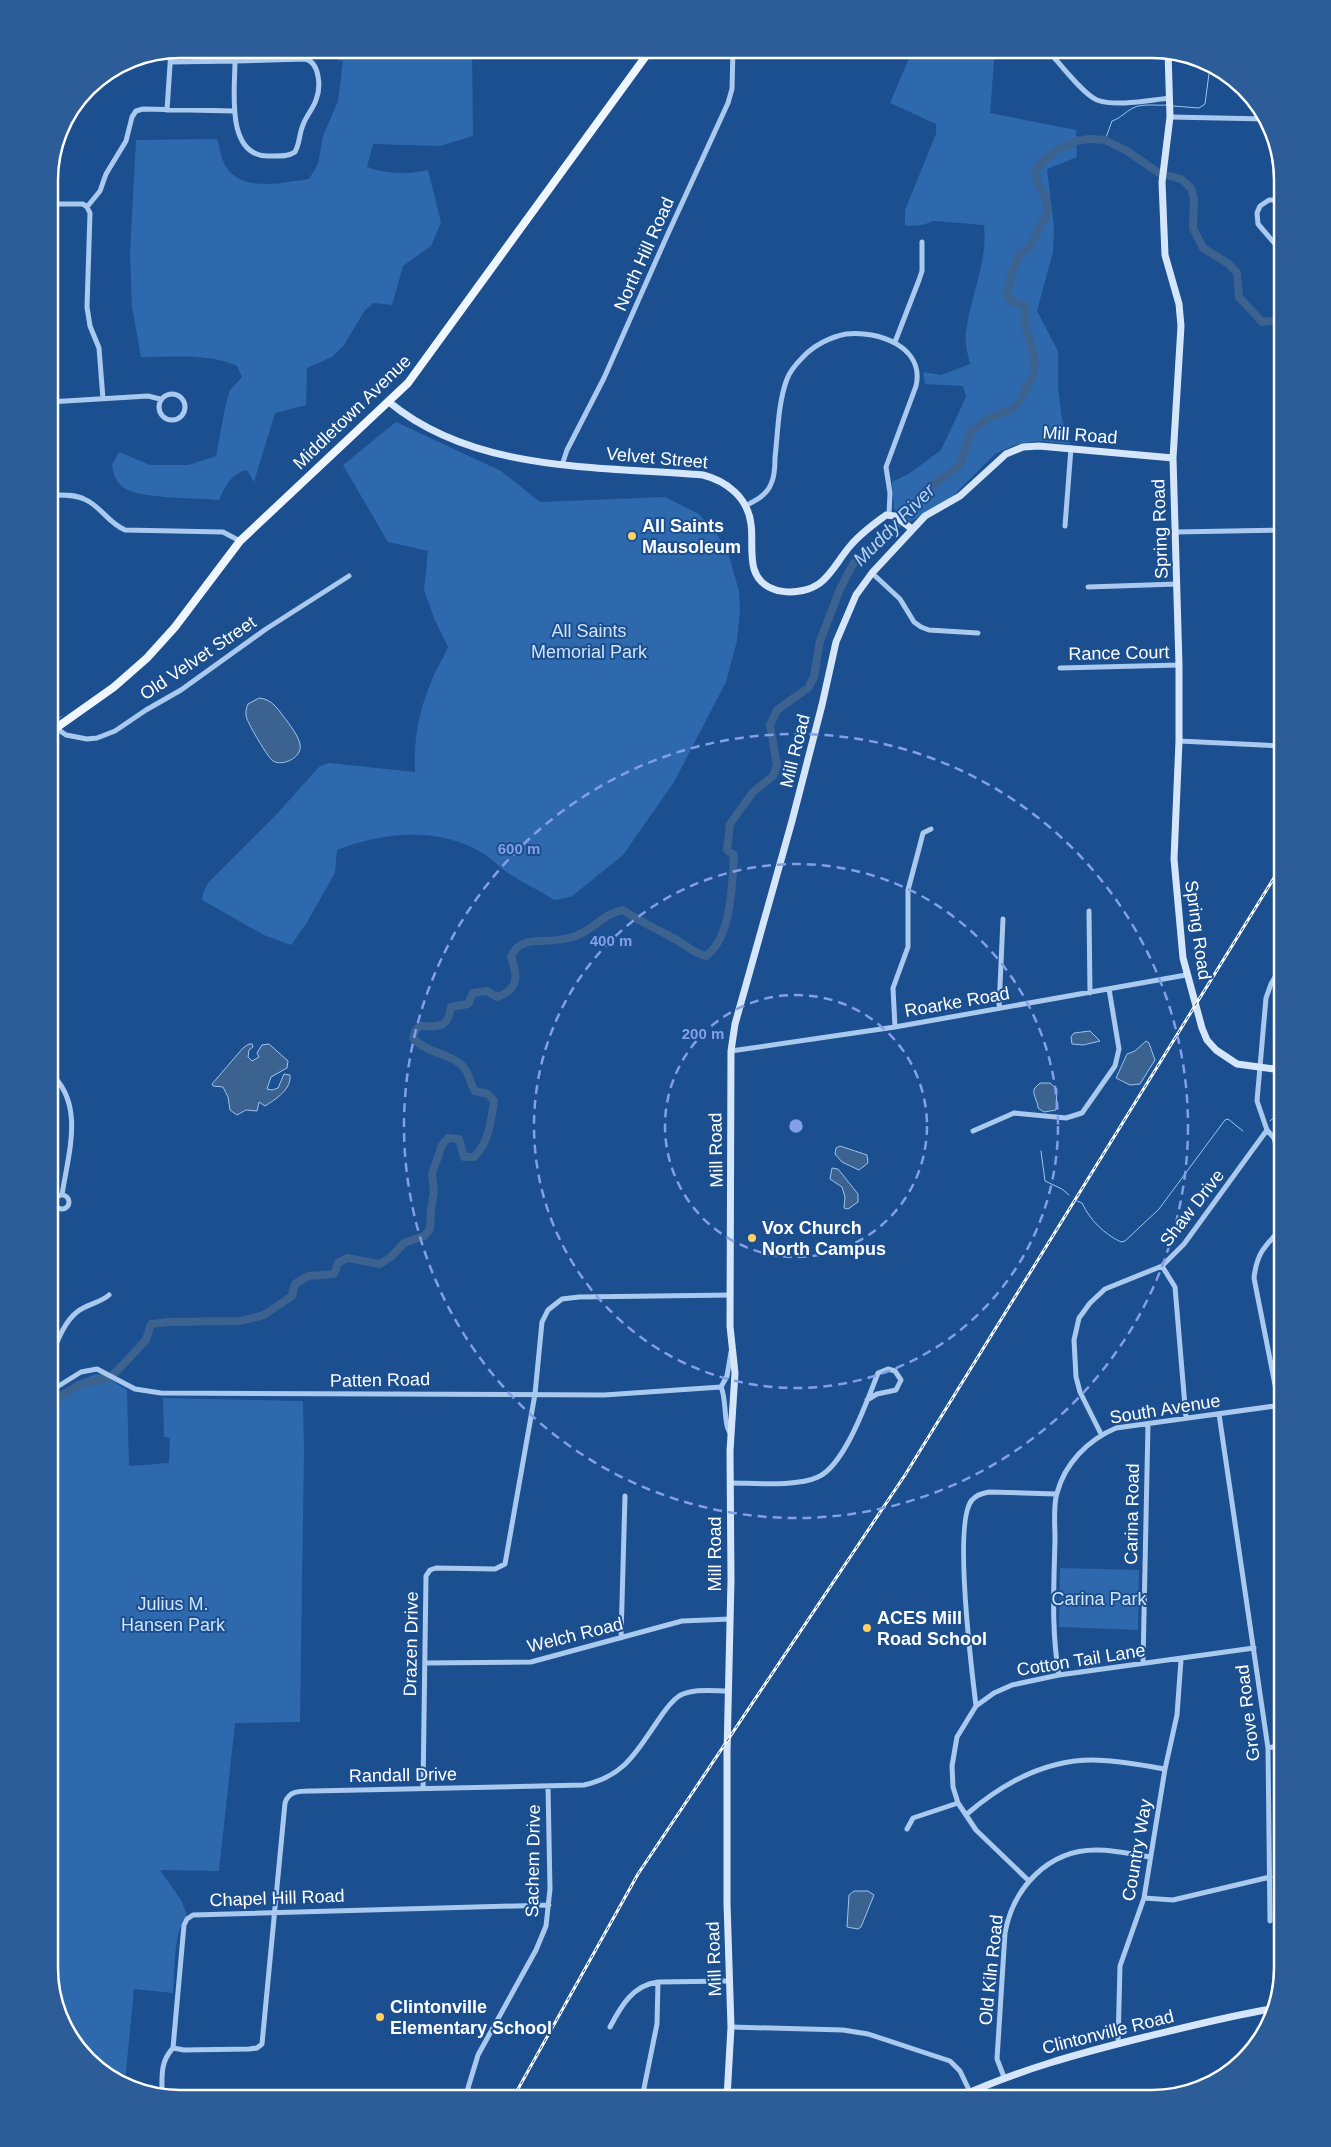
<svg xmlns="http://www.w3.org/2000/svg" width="1331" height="2147" font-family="Arial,sans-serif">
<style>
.green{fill:#2e69ad}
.water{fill:#3c6290;stroke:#9cc4f0}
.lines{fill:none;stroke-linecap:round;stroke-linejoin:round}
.stream{stroke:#9cc4f0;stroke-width:1}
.river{stroke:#3c6290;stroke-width:8}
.street{stroke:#a9c9ee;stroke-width:5}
.secondary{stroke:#d6e6fa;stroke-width:7}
.primary{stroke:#f0f6ff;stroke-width:8}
.rail-casing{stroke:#fff;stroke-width:3}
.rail{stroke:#1b4f8f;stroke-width:1;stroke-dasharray:4;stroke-linecap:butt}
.ring{fill:none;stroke:#839eea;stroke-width:2.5;stroke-dasharray:9 6}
.poi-dot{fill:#ffd166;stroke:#1b4f8f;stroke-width:2}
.labels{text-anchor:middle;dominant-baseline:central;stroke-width:4;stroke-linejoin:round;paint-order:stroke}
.street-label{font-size:18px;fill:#fff;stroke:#1b4f8f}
.poi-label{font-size:18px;font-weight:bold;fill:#fff;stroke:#1b4f8f;text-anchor:start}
.park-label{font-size:18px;fill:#cfe3fa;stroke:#1b4f8f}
.water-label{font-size:19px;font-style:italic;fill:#b5d3f5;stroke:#1b4f8f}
.rim{fill:none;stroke:#fff;stroke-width:2.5}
.centre{fill:#839eea;stroke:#1b4f8f;stroke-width:2.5}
.ring-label{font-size:15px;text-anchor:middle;font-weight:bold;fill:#839eea;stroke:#1b4f8f;stroke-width:4;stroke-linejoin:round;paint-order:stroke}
</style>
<rect width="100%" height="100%" fill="#1b4f8f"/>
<path class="green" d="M337 49H472L473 136 440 146 373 144 367 167C387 174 407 175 428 170L441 222 431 246 403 266 392 305 374 303 365 310 344 345 332 357 307 368 306 405 275 413 254 482 247 470C231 474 226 485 219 500 197 498 141 499 124 488 116 482 113 473 112 465L119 452 150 465H188L216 456 226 403 230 390 242 377 237 366C211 353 170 357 141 357L132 307 130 253 136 140 217 139C220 147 221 158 225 165 241 194 284 182 309 179L318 164 323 136 338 101 343 61 337 60 339 52Z
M913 49H995L990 113 1076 130 1077 157 1047 169 1054 227 1053 252 1037 311 1058 351V388L1062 419 1070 444 1038 441 1015 445 995 454 953 496 912 521H907L894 509 892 482 910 473 941 450 966 397 963 386 925 384 923 372 941 375 970 364C968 354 964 343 966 333 970 296 988 263 984 225L933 221 923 225 905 226V210L936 134V124L890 103Z
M396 422 501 471 540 502 665 497 699 514 718 536 729 556 739 591 740 610 737 641 726 682 674 782 623 855 571 897 554 900C539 890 523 883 508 873 499 867 493 859 484 854 441 826 382 832 337 850L335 873 306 924 291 945 264 935 202 900 203 893 208 883 275 816 320 766 329 763 415 772C414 734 419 710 434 675 438 666 444 657 448 647L434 618 424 590 428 551 388 542 343 465Z
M49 677 52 678V716H64L49 726Z
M96 1374 103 1375 127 1390 129 1466 169 1463 170 1438 164 1437 163 1398 303 1401 304 1451 300 1722 235 1723 219 1871 160 1870 181 1900 187 1915C173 1931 175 1972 173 1993L134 1989 125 2081 107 2076 62 2026 49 1968V1399L76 1382Z
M1060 1568 1139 1570 1138 1630 1059 1627Z"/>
<path class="water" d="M317 50H333L334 55C328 59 319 60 315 52Z
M259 698C273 699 279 711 287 721 292 728 298 736 300 744 303 757 283 767 273 761 268 758 249 725 247 719 245 713 246 709 248 704Z
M1090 1031 1100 1041 1083 1045 1072 1044 1071 1037 1074 1033Z
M1146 1041 1149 1043 1155 1060 1140 1084 1130 1085 1116 1078 1127 1054 1135 1051Z
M249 1044H252L253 1047 249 1050 248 1057 252 1061 259 1057 257 1053 262 1045 269 1044 288 1061 287 1068 271 1077 267 1089 272 1090 278 1088 284 1074 290 1075C292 1089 276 1099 265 1106L259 1102 257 1111 246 1110 237 1115 230 1110 228 1097 223 1087 213 1086 212 1084 243 1048Z
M1040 1083H1050L1057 1089 1056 1110 1044 1112 1038 1108C1038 1101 1033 1097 1034 1089Z
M840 1146 867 1155 868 1163 859 1170 842 1162 835 1154 836 1148Z
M832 1168 838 1169 858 1194V1202L848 1209 844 1208 845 1197 842 1187 830 1179Z
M854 1891H868L874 1895 861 1927 858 1929 847 1927 849 1895Z"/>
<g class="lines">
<path class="stream" d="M1173 106 1199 108 1205 104 1210 66
M1105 140 1112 121C1121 118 1125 112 1133 108 1142 103 1157 106 1167 105
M1270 1121 1282 1110
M1041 1151 1045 1181 1062 1189 1069 1195
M1077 1201 1082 1203C1090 1220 1104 1234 1121 1242L1125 1241 1159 1209 1225 1120 1228 1119 1243 1131"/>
<path class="river" d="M49 1402 84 1383 107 1379 116 1372 146 1340 151 1324 169 1322 241 1321 264 1315 292 1296 295 1284 308 1276 334 1274 338 1263 347 1258 380 1264 391 1257 404 1243 424 1236 430 1229 431 1209 434 1192 432 1174 442 1145 448 1138 459 1139 464 1157H474C489 1143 491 1120 494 1101L488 1094 475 1091C470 1084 470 1076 465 1069 455 1054 427 1054 413 1038L415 1031 420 1026C439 1027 448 1028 451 1007L468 1004 473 993 487 991 497 997C519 990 518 975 511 957 520 934 545 944 563 939 569 938 577 936 582 933 596 926 606 913 623 910 640 922 657 929 675 939 686 945 694 954 706 956 732 937 732 884 734 855L727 850 730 824 753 792 773 776 777 765 770 725 777 710 808 688 814 677 820 641 840 589 853 564 884 540 928 488 960 465 971 431 986 420 1012 409 1019 402 1033 375 1035 363 1030 339 1025 327V306L1011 301 1007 294 1011 276 1018 256 1031 245 1048 211 1045 196 1037 182 1036 170 1042 162 1057 150 1076 141 1089 139 1105 140 1127 151 1159 173 1181 179 1191 188 1194 199 1193 228 1203 248 1229 264 1237 273 1239 297 1262 322 1273 321 1282 315"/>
<path class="street" d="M1051 54C1061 65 1084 95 1097 100 1116 107 1150 100 1170 98
M305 59C320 62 321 88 316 100 313 109 306 116 303 125 299 134 300 143 295 152 288 157 278 156 269 156 225 157 235 89 235 61Z
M170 62 235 61
M167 110 171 50
M1170 117 1267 119
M49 204H83L87 207 90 213 87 307 90 326 99 348 103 399
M87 207 100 191 106 174 126 141 132 117 136 111 143 109 234 111
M1282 252 1258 224 1257 213 1260 206 1269 200H1282
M895 342 919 280 922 271V242
M159 407a13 13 0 1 1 26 0a13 13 0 1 1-26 0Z
M49 402 148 396 160 399
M562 465 567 450 604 378 666 238 728 103 732 89 733 49
M49 495C60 495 74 494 84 499 101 506 107 522 125 530L223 532 240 541
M745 506C755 501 767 495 771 484 775 476 775 466 775 458 778 432 778 403 787 379 790 371 797 363 803 357 813 346 830 337 846 334 878 330 925 347 916 386L886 467 890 493 889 514
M1065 526 1071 448
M1175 532 1282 530
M872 573 900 599 914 622 921 627 929 630 978 633
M1088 587 1177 584
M1060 668 1179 665
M56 728 66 735 87 739 97 738 115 731 146 710 181 690 266 629 349 576
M1179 741 1282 746
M1089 911 1090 993
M999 1008 1003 919
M895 1027 893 988 908 947V890L921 841 923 833 931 829
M731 1051 895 1027 1186 975
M49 1072C86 1103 68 1154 62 1195
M973 1131 1014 1113 1066 1118 1082 1113 1115 1066 1119 1049 1109 989
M1282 1167 1274 1138 1267 1130 1257 1101 1266 998 1271 984 1282 965
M55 1202a7 7 0 1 1 14 0a7 7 0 1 1-14 0Z
M1162 1266 1175 1287 1186 1418
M49 1361C56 1345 63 1323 77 1312 87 1304 100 1303 109 1295
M721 1387 727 1376 731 1352
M49 1392 81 1372 97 1369 135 1389 161 1393 604 1395 721 1387C727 1399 723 1426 731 1434
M1279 1405 1254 1278C1257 1252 1265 1246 1282 1228
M1219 1414 1268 1748 1270 1921
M1101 1434 1080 1392 1076 1377 1074 1340 1079 1318 1090 1303 1105 1289 1162 1266 1184 1244 1267 1130
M730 1483C753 1483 797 1487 818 1477 845 1465 867 1401 878 1373L888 1369 895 1371 901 1380 896 1390 877 1394 867 1400
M621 1638 625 1496
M425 1663 531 1662 682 1621 730 1619
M1143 1663 1148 1424
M1059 1675C1051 1630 1054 1585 1055 1539 1055 1525 1053 1506 1057 1493 1065 1463 1088 1440 1116 1428L1282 1405
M976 1706C972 1673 953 1521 972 1500 976 1495 983 1493 989 1492L1056 1494
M1268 1748 1282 1745
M423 1789 426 1576 430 1570 436 1568 495 1569 505 1564 535 1394 542 1322 548 1310 562 1299 579 1297 731 1295
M967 1814C1002 1784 1044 1760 1092 1760 1117 1760 1141 1765 1165 1769
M907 1829 913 1818 958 1803
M1028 1880 976 1830 958 1803 953 1787 952 1766 957 1737 976 1706 994 1693 1012 1685 1059 1675 1254 1648
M1144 1898 1173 1900 1270 1877
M610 2027C621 2006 633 1985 658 1982L729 1981
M731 2027 843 2030 868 2034 950 2061 960 2071 970 2092
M1118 2044 1120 1966 1144 1898 1165 1769 1177 1715 1181 1660
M173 2048 184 2050 249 2049 257 2048 262 2044 285 1803C289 1790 301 1791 313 1791L584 1785C624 1776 635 1754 657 1722 663 1713 670 1702 679 1696 693 1688 713 1691 728 1691
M1004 2077 997 2059 1005 1933C1013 1888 1048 1850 1096 1850 1114 1850 1133 1854 1150 1857
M162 2095C162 2076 160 2062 173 2048L184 1925 187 1919 193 1915 549 1905
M465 2098 478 2055 536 1950 546 1926 550 1889 548 1786
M642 2098 657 2024 658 1982"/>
<path class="secondary" d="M1168 52 1170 117 1162 182 1165 255 1179 304 1181 326 1173 458 1179 665V741L1174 859 1183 958 1202 1028 1207 1040 1216 1050 1237 1064 1282 1070
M389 402C475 473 598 466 703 475 727 481 748 498 751 524 753 538 750 555 754 569 762 596 801 597 820 583 833 573 840 557 851 545 861 533 874 524 886 515L895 516 912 529
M727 2098 731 2027 727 1903V1753L731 1580 730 1451 735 1373 730 1326 731 1051 735 1024 792 821 822 705 836 642 856 595 872 573 925 516 960 496 1006 454 1023 447 1039 446 1173 458
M957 2098C1018 2070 1080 2053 1145 2037 1187 2027 1229 2016 1271 2009"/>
<path class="primary" d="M49 733 114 687 147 658 175 627 240 541 408 383 651 49"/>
<g class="rail-casing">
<path id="rail" d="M513 2098 638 1874 905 1475 1282 865"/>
</g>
<use href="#rail" class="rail"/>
</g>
<g class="ring">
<circle cx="796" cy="1126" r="131"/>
<circle cx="796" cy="1126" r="262"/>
<circle cx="796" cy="1126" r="392"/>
</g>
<g class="poi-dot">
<circle cx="632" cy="536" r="5"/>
<circle cx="752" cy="1238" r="5"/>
<circle cx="867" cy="1628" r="5"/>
<circle cx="380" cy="2017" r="5"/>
</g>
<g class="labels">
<g class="street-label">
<text transform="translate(644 254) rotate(-66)">North Hill Road</text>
<text transform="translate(352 412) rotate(-44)">Middletown Avenue</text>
<text transform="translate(1080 435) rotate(4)">Mill Road</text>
<text transform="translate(657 458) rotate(5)">Velvet Street</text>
<text transform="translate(1160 529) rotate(-92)">Spring Road</text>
<text transform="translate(1119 653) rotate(-1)">Rance Court</text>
<text transform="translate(198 658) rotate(-34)">Old Velvet Street</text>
<text transform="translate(795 751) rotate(-76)">Mill Road</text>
<text transform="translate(1198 930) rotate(82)">Spring Road</text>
<text transform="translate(957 1002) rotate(-10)">Roarke Road</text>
<text transform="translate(716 1150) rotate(-91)">Mill Road</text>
<text transform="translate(1192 1208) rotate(-52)">Shaw Drive</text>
<text transform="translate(380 1380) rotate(-1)">Patten Road</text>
<text transform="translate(1165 1409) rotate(-9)">South Avenue</text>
<text transform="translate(1132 1514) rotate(-89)">Carina Road</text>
<text transform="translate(715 1554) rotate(-90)">Mill Road</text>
<text transform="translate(575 1635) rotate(-14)">Welch Road</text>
<text transform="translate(411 1644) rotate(-89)">Drazen Drive</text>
<text transform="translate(1081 1660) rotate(-9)">Cotton Tail Lane</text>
<text transform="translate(1248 1713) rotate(-97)">Grove Road</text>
<text transform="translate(403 1775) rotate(-1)">Randall Drive</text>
<text transform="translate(1137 1850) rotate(-80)">Country Way</text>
<text transform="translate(533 1861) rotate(-89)">Sachem Drive</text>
<text transform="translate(277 1898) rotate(-2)">Chapel Hill Road</text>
<text transform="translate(714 1959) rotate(-92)">Mill Road</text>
<text transform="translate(991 1970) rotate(-84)">Old Kiln Road</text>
<text transform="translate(1108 2032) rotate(-14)">Clintonville Road</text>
</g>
<g class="poi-label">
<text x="642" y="526">All Saints<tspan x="642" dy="21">Mausoleum</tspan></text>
<text x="762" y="1228">Vox Church<tspan x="762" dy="21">North Campus</tspan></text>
<text x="877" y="1618">ACES Mill<tspan x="877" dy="21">Road School</tspan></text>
<text x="390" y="2007">Clintonville<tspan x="390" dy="21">Elementary School</tspan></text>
</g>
<g class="park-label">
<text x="589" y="631">All Saints<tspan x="589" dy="21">Memorial Park</tspan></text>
<text x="1099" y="1599">Carina Park</text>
<text x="173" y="1604">Julius M.<tspan x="173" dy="21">Hansen Park</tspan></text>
</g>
<g class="water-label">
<text transform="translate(894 525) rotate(-45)">Muddy River</text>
</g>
</g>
<path d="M0 0H1331V2147H0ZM180 58H1152A122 122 0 0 1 1274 180V1968A122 122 0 0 1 1152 2090H180A122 122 0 0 1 58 1968V180A122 122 0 0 1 180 58Z" fill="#2d5d98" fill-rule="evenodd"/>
<path class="rim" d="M180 58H1152A122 122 0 0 1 1274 180V1968A122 122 0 0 1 1152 2090H180A122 122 0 0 1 58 1968V180A122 122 0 0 1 180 58Z"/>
<circle cx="796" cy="1126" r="8" class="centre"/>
<g class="ring-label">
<text x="519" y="854">600 m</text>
<text x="611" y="946">400 m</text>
<text x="703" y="1039">200 m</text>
</g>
</svg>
